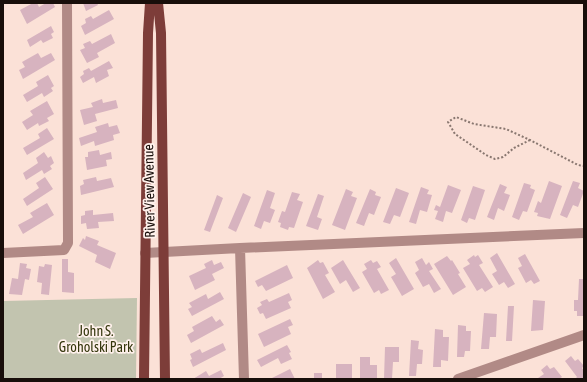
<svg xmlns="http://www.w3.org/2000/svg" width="587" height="382" font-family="'Asap Condensed',sans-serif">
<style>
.green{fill:#c2c4af}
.building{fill:#d7b3bf}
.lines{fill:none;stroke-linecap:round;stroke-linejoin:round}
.path{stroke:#897770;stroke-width:2;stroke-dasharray:2 2;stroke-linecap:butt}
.minor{stroke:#b18a86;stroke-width:10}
.major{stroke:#7d3d39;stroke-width:10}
.labels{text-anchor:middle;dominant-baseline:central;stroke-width:3.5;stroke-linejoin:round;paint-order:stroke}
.street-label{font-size:14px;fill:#180e0a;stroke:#fff1ec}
.park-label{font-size:14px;fill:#33350b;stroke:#fff1ec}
</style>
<rect width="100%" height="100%" fill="#fbe1d7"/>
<path class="green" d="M137 298 136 379H3V301Z"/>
<path class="building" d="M33 3H37L39 7 46 3H53L55 7 27 24 20 10Z
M83 3H97L98 5 86 11Z
M109 10 114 19 85 35 81 26 86 23 85 19 91 16 93 19Z
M51 26 54 32 51 34 53 38 43 43 41 40 30 47 27 40Z
M111 34 115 43 97 53 99 57 87 63 80 50 85 48 83 44 90 41 92 44Z
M38 53 41 58 51 53 55 60 23 79 19 70 25 67 22 62Z
M109 61 113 68 107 70 109 76 96 83 94 77 83 83 80 77 84 74 83 71 89 68 91 71Z
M48 75 54 86 51 88 53 91 44 97 42 93 27 102 23 95 38 86 36 82Z
M102 99 103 103 116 100 118 108 95 114 97 121 84 125 80 110 93 107 91 103Z
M47 101 54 114 47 118 49 121 39 126 38 123 27 130 22 122 33 115 30 111Z
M108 123 109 127 117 125 120 133 113 135 114 140 95 146 94 141 81 146 79 138 97 132 95 127Z
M47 128 54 139 27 155 23 148 40 138 38 134Z
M99 150 100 155 111 152 112 159 106 160 107 166 87 170 85 157H88V152Z
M44 152 48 158 51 156 54 163 50 166 52 169 44 174 42 170 26 180 23 173 38 163 36 158Z
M45 177 53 189 27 206 23 199 39 188 36 183Z
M96 177 97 181 111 178 114 187 81 195 80 186 84 184 83 180Z
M549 181 562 186 550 219 537 216 538 213 534 212 538 201 541 203Z
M573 181 580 183 578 188 584 191 578 207 573 205 567 218 560 215Z
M524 183 531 185 530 188 535 190 527 212 523 211 519 220 512 217Z
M500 184 507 187 504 193 510 195 504 211 498 208 494 220 487 217Z
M448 185 461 190 452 213 446 211 443 222 435 219 438 211 434 210 436 205 440 207Z
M473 186 485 190 475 220 469 218 467 223 461 220Z
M421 187 429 190 427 194 432 195 427 212 420 210 416 224 409 222Z
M396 188 409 193 400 217 394 215 390 224 383 222Z
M346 189 353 192 351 196 357 198 345 230 332 225Z
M370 189 376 192 375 195 381 197 374 215 369 213 364 226 356 223Z
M267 190 275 193 270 208 275 210 270 223 264 221 261 229 254 226Z
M292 192 300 194 297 200 303 202 294 228 289 227 288 230 280 227 281 223 278 222 282 211 285 212Z
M243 193 251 197 236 232 228 228Z
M318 194 324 196 317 217 322 219 318 230 306 226Z
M217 195 223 198 210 232 204 230Z
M47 203 54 215 23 234 18 225 33 217 30 213Z
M93 210V215L113 213 114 221 98 222 99 228 87 229 86 223 81 224V216L85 215V211Z
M86 236 99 241 97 245 116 253 110 269 95 262 97 255 79 246 83 238 85 240Z
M497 253 515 284 508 288 504 282 499 285 492 274 497 271 490 258Z
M525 254 540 281 534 284 531 280 526 283 518 268 522 266 518 258Z
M474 255 475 257 478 255 483 263 479 265 493 287 485 292 482 288 477 291 463 268 470 264 467 260Z
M447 256 451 261 452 260 460 273 458 274 466 287 453 295 434 264Z
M396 258 414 289 402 296 391 277 396 274 389 263Z
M422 258 426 265 429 262 433 269 429 271 441 289 434 293 429 284 423 287 415 273 419 270 415 262Z
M62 259H68V272L74 273V293L62 292Z
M212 260 214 265 221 262 224 268 212 274 215 280 195 290 189 276 206 268 204 264Z
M318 260 320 263 323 262 329 273 325 275 335 292 323 299 307 268Z
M343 260 360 288 353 292 346 280 340 284 331 268Z
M371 260 373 263 377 261 381 267 377 269 389 290 381 294 379 290 374 293 362 272 367 269 364 264Z
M20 263 27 264 26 268 31 269 29 280 25 279 22 295 9 294 12 278 18 279Z
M45 264 52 265 49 295 41 294 42 283 37 282 39 266 44 267Z
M287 265 293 278 266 291 262 285 258 287 255 281Z
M579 279H584V316H577V311H574V300H578Z
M220 292 224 299 192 316 188 309 192 307 189 303 206 294 208 299Z
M289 293 292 300 288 302 291 308 266 319 263 313 260 314 257 308 262 305 260 302 267 299 269 302Z
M533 300 545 301 543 330 531 331Z
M508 306H514L512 341H506Z
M484 313 497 314 496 337H490L489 349H481Z
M212 316 216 322 220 319 224 325 191 343 187 335 194 331 192 327Z
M290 319 293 325 288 327 291 334 264 347 258 334Z
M458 325 466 326V331H471L470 351H465L464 357H457Z
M435 329 443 330V337H449L448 361 441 360V367H433Z
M411 340 419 341 418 349 423 350 422 364H417L416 376H409Z
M223 343 226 350 193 367 190 360 192 359 190 354 200 349 202 353Z
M287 345 291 352 289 353 292 359 281 364 278 358 261 367 257 360Z
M385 347H399V362H393L392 379H384Z
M571 356 575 361 578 359 584 366 582 368 584 371V379H575L577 377 565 361Z
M360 357H370V365H377V379H360Z
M336 364H352V379H336Z
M547 365 550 369 554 367 562 377 559 379H539L538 378 544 374 541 370Z
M290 369 295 379H270Z
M221 370 224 376 219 379H193L206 371 209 376Z
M314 373H322V379H314Z"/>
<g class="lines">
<path class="path" d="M530 140 514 148 503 157 495 159 486 155 455 134 448 122 456 117 474 124 506 129 530 140 578 165 584 166"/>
<path class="minor" d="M240 248 244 379
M3 253 64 250 68 243 67 3
M145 253 240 248 584 233
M458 379 584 335"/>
<path class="major" d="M158 3 161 33 165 379
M144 379 148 33 150 3"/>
</g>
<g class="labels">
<g class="street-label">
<text transform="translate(149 191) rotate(-91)">River View Avenue</text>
</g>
<g class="park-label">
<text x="96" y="331">John S.<tspan x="96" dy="16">Groholski Park</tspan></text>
</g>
</g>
<rect width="587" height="382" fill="none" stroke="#180e0a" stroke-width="8"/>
</svg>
